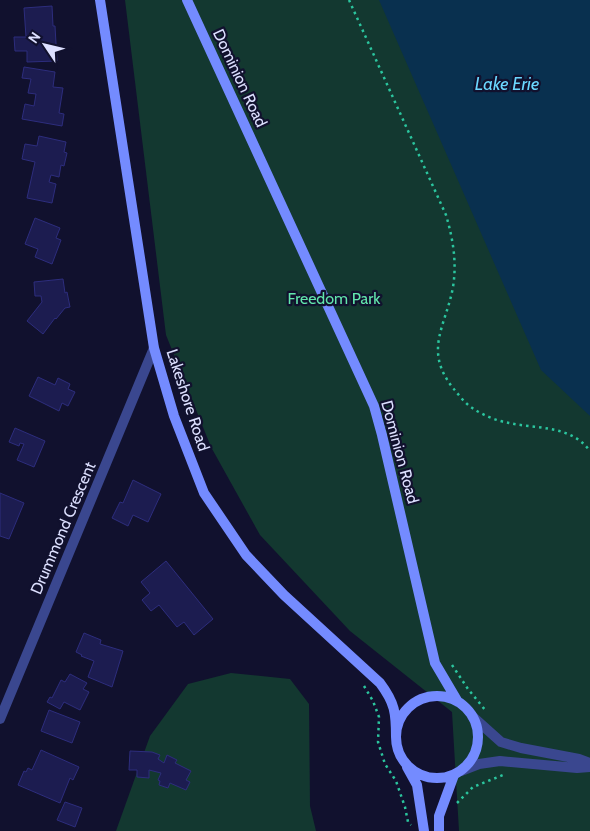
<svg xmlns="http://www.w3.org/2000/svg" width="590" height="831" font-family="Cabin,sans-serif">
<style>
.green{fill:#133830}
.water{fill:#09304f}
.building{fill:#1c1c50;stroke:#2d2d7d}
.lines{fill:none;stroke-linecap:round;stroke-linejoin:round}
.path{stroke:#2bc59e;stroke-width:2.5;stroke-dasharray:2.5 4;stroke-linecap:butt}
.minor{stroke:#3a478f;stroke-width:10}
.secondary{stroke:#748bff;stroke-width:10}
.labels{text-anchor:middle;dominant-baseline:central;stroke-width:4.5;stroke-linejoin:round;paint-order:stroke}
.street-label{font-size:16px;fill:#dde0ff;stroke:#11112e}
.park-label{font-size:16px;fill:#62e6ac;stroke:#11112e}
.water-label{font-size:18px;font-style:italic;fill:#6bd7ff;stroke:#11112e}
</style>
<rect width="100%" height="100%" fill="#11112e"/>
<path class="green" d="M125 0H416L590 399V831H459L452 712 350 631 260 535 211 447 166 335Z
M231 673 290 679 309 704 310 806 316 831H116L150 736 188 684Z"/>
<path class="water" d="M379 0H590V416L541 370Z"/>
<path class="building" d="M52 6 53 26H55L57 61 27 62V51H15L14 37H26L24 8Z
M24 67 55 72 53 87 63 88 59 113 64 114 62 126 22 119 25 104 34 106 36 94 28 93 31 79 22 78Z
M39 136 66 142 64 152 67 153 64 166 61 165 59 177 51 175 49 182 56 184 52 203 27 198 35 162 22 159 25 144 37 146Z
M35 218 60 228 56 238 61 240 52 264 35 257 38 249 25 244Z
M63 279 65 293 67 292 70 307 65 308 56 319 55 318 43 334 27 321 42 302 41 296H35L34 282Z
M38 377 55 385 58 378 70 384 68 389 75 392 68 406 62 403 59 411 29 396Z
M15 428 45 441 34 467 17 460 24 444 20 443 19 446 9 442Z
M133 480 161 494 148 522 133 515 128 526 112 518 120 502 123 503Z
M0 493 24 503 9 539 0 536Z
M166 561 213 619 194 635 184 622 177 627 159 605 151 611 142 600 150 593 141 582Z
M84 633 101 640 100 644 123 651 112 687 88 677 94 661 81 656 82 655 76 652Z
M70 674 87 683 83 689 89 692 80 710 64 702 60 709 47 702 50 697 52 698 61 680 65 682Z
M49 710 80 722 72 743 41 731Z
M41 750 79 767 73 780 70 778 60 803 18 785 24 771 26 772 28 768 32 770Z
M130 751 152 752 160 755 158 759 164 763 167 755 177 760 175 763 191 771 186 780 190 782 186 790 170 783 168 788 159 785 160 781 158 780 161 773 149 770V778L137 777V770H129Z
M65 802 82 808 75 827 57 820Z"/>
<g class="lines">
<path class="path" d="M349 0 446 215C453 239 457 262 453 287 446 326 423 350 453 388 459 395 465 404 474 409 484 416 498 421 509 423 537 429 571 425 590 451
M452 665 468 689 486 711
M364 686 373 701 379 717 378 742 385 764 396 781 405 807 408 822 411 825
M457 803 473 787 503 775"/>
<path class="minor" d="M472 716 501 742 521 748 579 759 590 763
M0 719 154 348
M461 771 479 764 500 761 577 768 590 767"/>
<path class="secondary" d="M100 0 154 348 174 416 204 493 246 555 284 595 380 683C395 703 396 713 396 737
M187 0 374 406 382 435 435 663 458 702
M396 737a41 41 0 1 1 82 0a41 41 0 1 1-82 0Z
M407 767 417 785 424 831
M439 831V816L454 775"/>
</g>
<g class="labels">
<g class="street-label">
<text transform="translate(240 78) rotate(65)">Dominion Road</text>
<text transform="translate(188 400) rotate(72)">Lakeshore Road</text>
<text transform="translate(400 452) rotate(75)">Dominion Road</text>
<text transform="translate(63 528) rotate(-67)">Drummond Crescent</text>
</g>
<g class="park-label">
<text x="334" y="298">Freedom Park</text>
</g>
<g class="water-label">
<text x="507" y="84">Lake Erie</text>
</g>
</g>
<g transform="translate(45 45) rotate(305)" stroke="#11112e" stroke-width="4" paint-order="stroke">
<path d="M0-4L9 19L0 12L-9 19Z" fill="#dde0ff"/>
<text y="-8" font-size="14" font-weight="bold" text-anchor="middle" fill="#dde0ff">N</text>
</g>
</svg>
